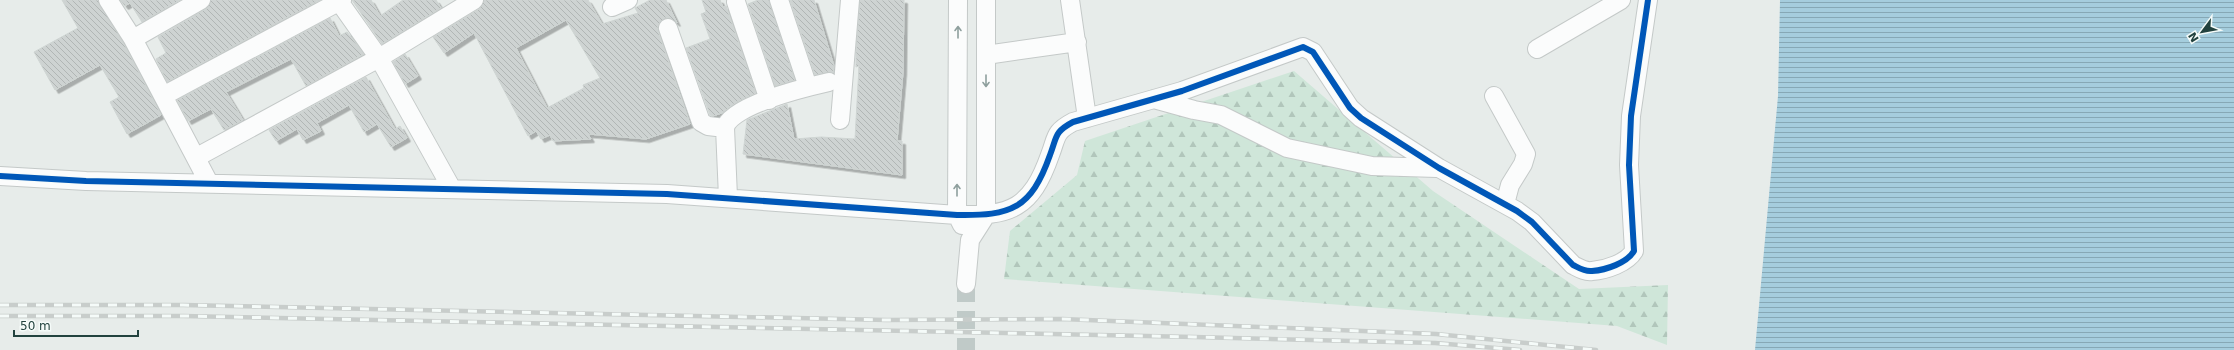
<svg xmlns="http://www.w3.org/2000/svg" width="2234" height="350" font-family="'DejaVu Sans',sans-serif">
<style>
.forest{fill:url(#forest-firs)}
.water{fill:url(#water-rules)}
.building{fill:url(#building-back-hatch);stroke:#cfd5d3;fill-rule:evenodd;filter:url(#shadow)}
.lines{fill:none;stroke-linecap:round;stroke-linejoin:round}
.minor-tunnel{stroke:#c0cac8;stroke-width:18;stroke-dasharray:18 9;stroke-linecap:butt}
.minor-casing{stroke:#c4c9c8;stroke-width:20}
.minor{stroke:#fbfcfc;stroke-width:18}
.rail-casing{stroke:#c8cdcb;stroke-width:4.5}
.rail{stroke:#f5fbf9;stroke-width:3;stroke-dasharray:9;stroke-linecap:butt}
.cycleway-casing{stroke:#f5fbf9;stroke-width:8}
.cycleway{stroke:#0057b8;stroke-width:6}
.oneway{stroke:#8e9f9d}
</style>
<defs>
<pattern id="forest-firs" width="22" height="20" patternUnits="userSpaceOnUse"><rect width="22" height="20" fill="#cfe6d9"/><path d="M5 1l3.5 6h-7zM16 11l3.5 6h-7z" fill="#b1c6bb"/></pattern>
<pattern id="water-rules" width="6" height="5" patternUnits="userSpaceOnUse"><rect width="6" height="5" fill="#a5cddd"/><path d="M0 2.5h6" fill="none" stroke="#86a8b5"/></pattern>
<pattern id="building-back-hatch" width="6" height="6" patternUnits="userSpaceOnUse"><rect width="6" height="6" fill="#ced3d2"/><path d="M-1 5l2 2M0 0l6 6M5-1l2 2" fill="none" stroke="#b1b6b5"/></pattern>
<filter id="shadow"><feDropShadow dx="3.5" dy="3.5" stdDeviation="0" flood-color="#0004"/></filter>
</defs>
<rect width="100%" height="100%" fill="#e7ecea"/>
<path class="forest" d="M1294 71 1433 191 1579 289 1668 285 1667 345 1617 326 1004 279 1010 231 1077 175 1085 141Z"/>
<path class="water" d="M1780 0H2234V350H1755L1778 96Z"/>
<path class="building" d="M62 0H98L124 44 161 115 127 134 110 102 119 97 100 65 55 90 34 52 78 28Z
M120 0H180L142 22 130 3 125 6Z
M211 0H320L167 82 156 59 166 53 158 37 206 9Z
M352 0H371L380 16 403 0H436L441 8 382 44Z
M484 0H588L602 24 638 13 635 8 650 0H666L677 23 670 18H664L658 26V31L690 124 646 139 588 134 591 139 553 141 550 135 541 139 536 131 528 136 474 33 444 53 433 37 479 9ZM566 20 600 78 583 85 584 88 547 108 516 48Z
M702 0H720L723 7 726 6 756 93 735 103 722 113 713 116 710 115 686 48 710 39 701 14 706 12Z
M758 0H769L795 80 775 86 748 4Z
M790 0H814L834 66 833 73 827 72 815 75Z
M860 0H904L903 72 897 141H902V175L743 154 747 120 787 104 794 139 821 137 855 139 859 66 856 67V50Z
M330 18 339 36 347 32 364 54 306 86 291 59 226 92 243 120 224 130 211 109 188 121 177 100Z
M405 54 418 76 405 84 393 62Z
M366 77 395 129 400 126 407 138 391 147 377 124 364 132 349 105 317 123 321 131 303 140 297 129 276 141 269 130Z"/>
<g class="lines">
<path class="minor-tunnel" d="M966 284V350"/>
<g class="minor-casing">
<path id="minor" d="M108 0 133 39 209 183
M338 0 379 58 452 189
M779 0 808 87
M958 0 957 215 962 225
M1070 0 1087 118
M736 2 769 100
M612 7 628 0
M668 28 701 122 708 126 725 128
M133 39 201 0
M1537 49 1621 0
M986 55 1077 42
M163 96 342 0
M1494 96 1526 154 1523 164 1510 185 1505 204
M1154 99 1194 110 1221 115 1287 148 1372 166 1437 168
M840 120 850 0
M197 157 379 58 474 0
M0 176 86 181 667 194 957 215C1011 216 1031 209 1050 155 1057 137 1054 132 1073 122L1182 91 1303 47 1313 52 1350 108 1361 118 1439 168 1517 211 1532 222 1573 265C1579 268 1585 272 1592 271 1606 270 1627 263 1634 251L1629 165 1631 116 1648 0
M728 197 725 128C730 105 807 87 829 82
M966 284 970 240 986 215V0"/>
</g>
<use href="#minor" class="minor"/>
<g class="rail-casing">
<path id="rail" d="M0 305H183L887 320 1062 319 1436 334 1596 350
M0 316H183L1194 337 1435 343 1520 350"/>
</g>
<use href="#rail" class="rail"/>
<g class="cycleway-casing">
<path id="cycleway" d="M0 176 86 181 667 194 957 215C1011 216 1031 209 1050 155 1057 137 1054 132 1073 122L1182 91 1303 47 1313 52 1350 108 1361 118 1439 168 1517 211 1532 222 1573 265C1579 268 1585 272 1592 271 1606 270 1627 263 1634 251L1629 165 1631 116 1648 0"/>
</g>
<use href="#cycleway" class="cycleway"/>
</g>
<defs><path id="oneway-shaft" d="M-6 0H5M1.5-3L5.5 0L1.5 3" fill="none" stroke-width="1.6" stroke-linecap="round" stroke-linejoin="round"/></defs>
<g class="oneway">
<use href="#oneway-shaft" transform="translate(958 32) rotate(-90)"/>
<use href="#oneway-shaft" transform="translate(986 81) rotate(90)"/>
<use href="#oneway-shaft" transform="translate(957 190) rotate(-90)"/>
</g>
<g transform="translate(2202 32) rotate(238)" stroke="#f5fbf9" stroke-width="3" paint-order="stroke">
<path d="M0-3L7 15L0 10L-7 15Z" fill="#22423e"/>
<text y="-6" font-size="11" font-weight="bold" text-anchor="middle" fill="#22423e">N</text>
</g>
<path d="M14 330v6h124v-6" fill="none" stroke="#22423e" stroke-width="2"/>
<text x="20" y="330" font-size="12" fill="#22423e" stroke="#f5fbf9" stroke-width="3" paint-order="stroke">50 m</text>
</svg>
